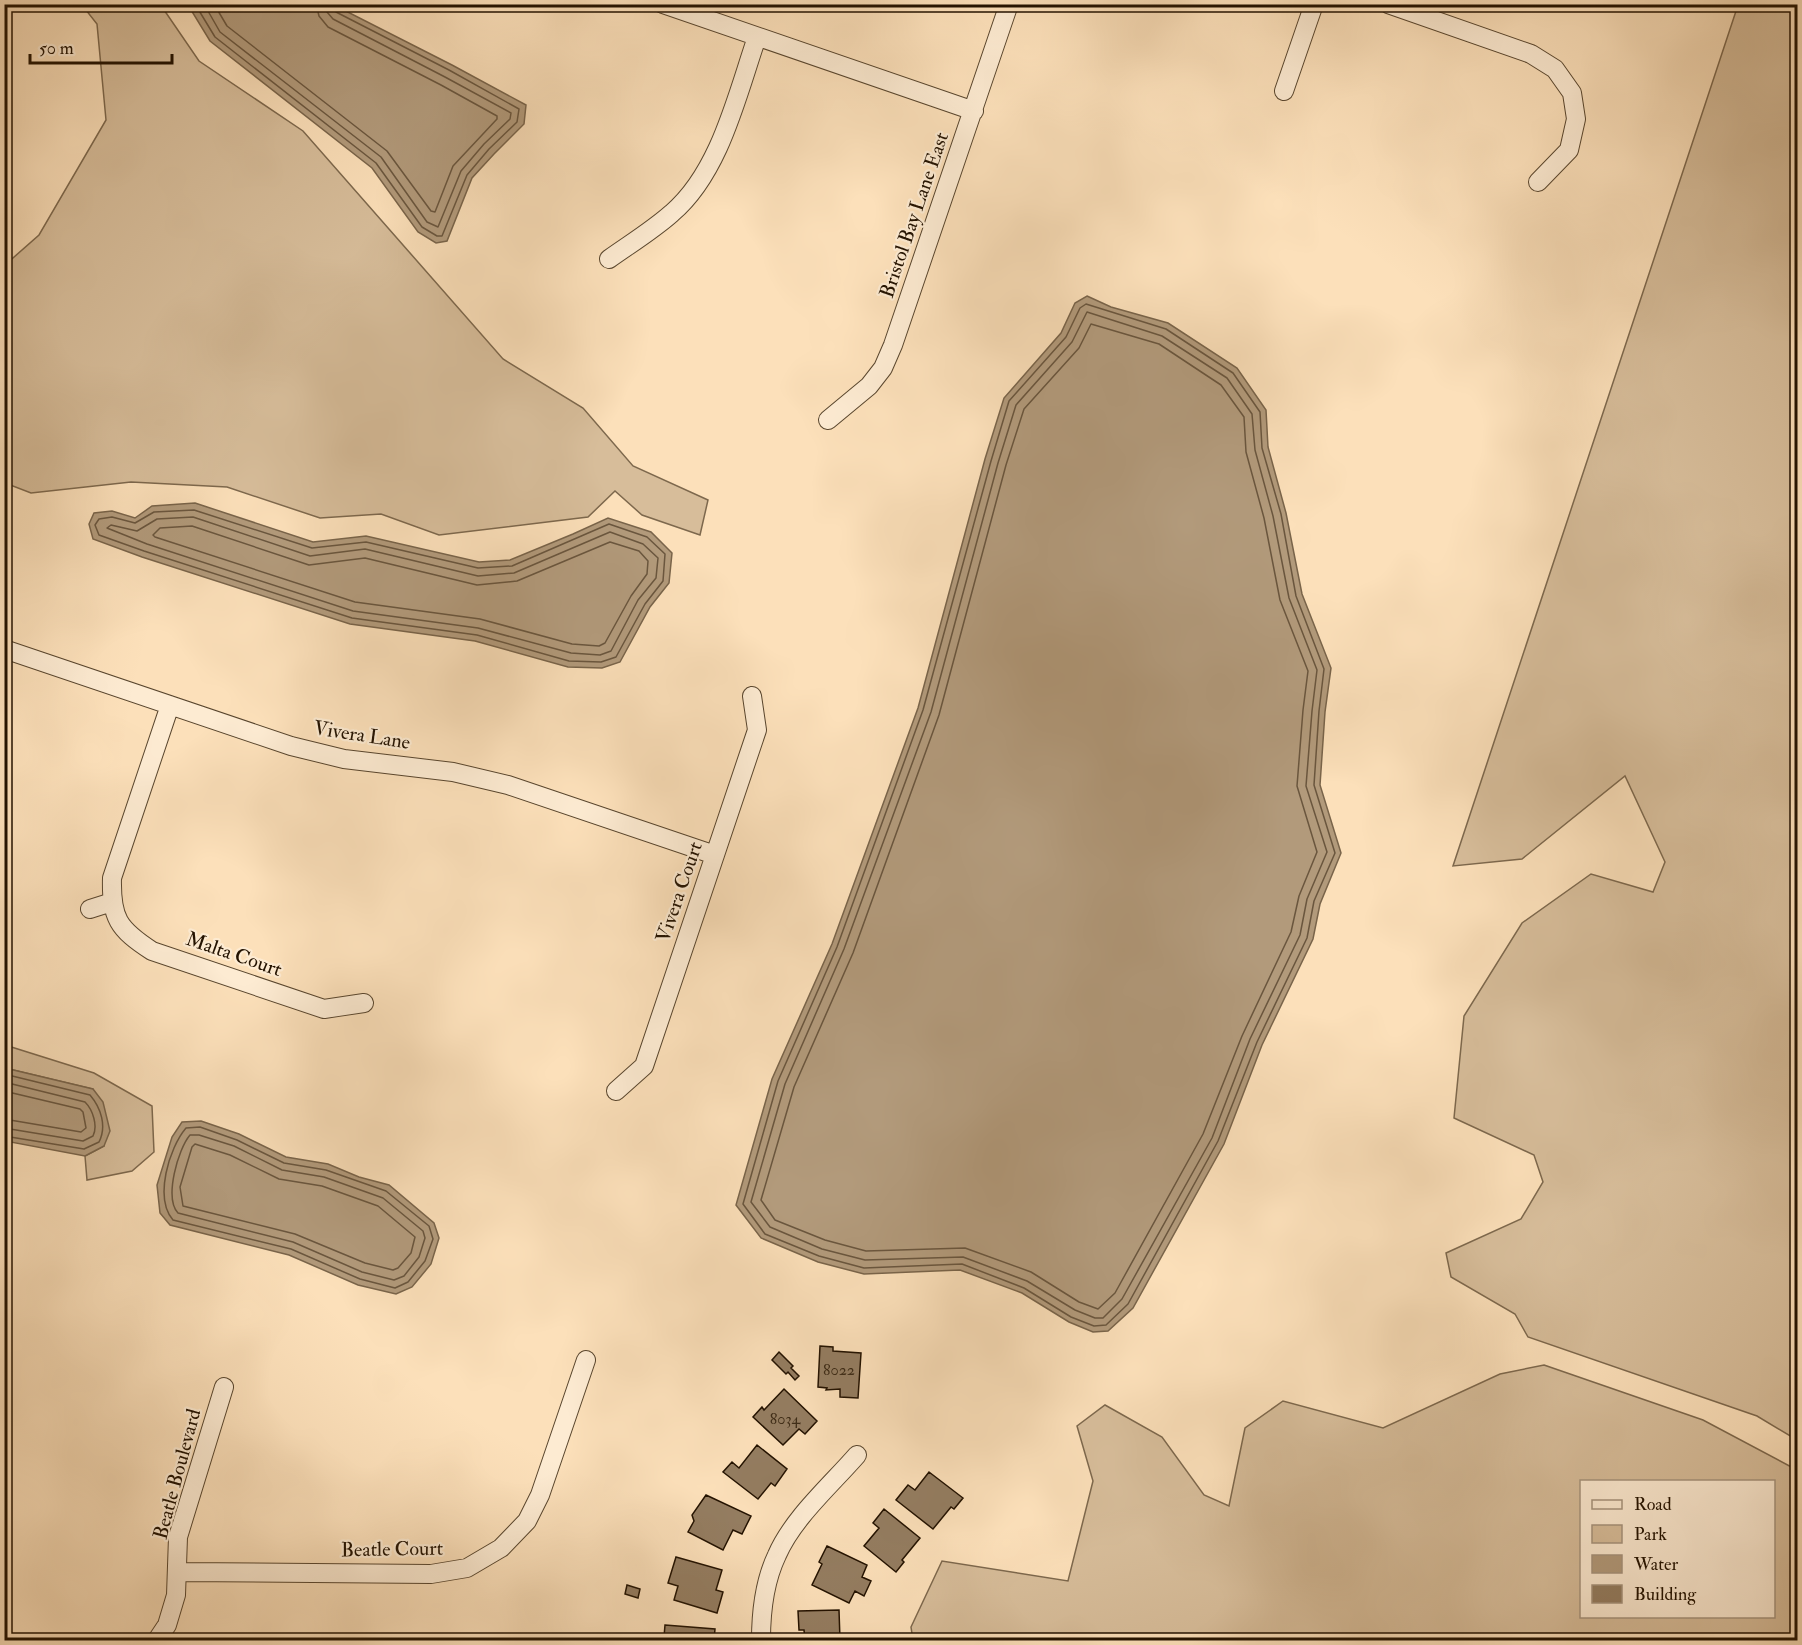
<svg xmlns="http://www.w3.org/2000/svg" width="1802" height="1645" font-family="'IM FELL Double Pica',serif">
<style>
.green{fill:#d7bd9a;stroke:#7d684d;stroke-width:1.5;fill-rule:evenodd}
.water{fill:#b29a7b;stroke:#79644a;stroke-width:1.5}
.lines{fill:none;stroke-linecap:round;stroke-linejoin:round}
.shore{stroke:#6a563e;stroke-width:1.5}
.building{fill:#947d61;stroke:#231200;stroke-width:1.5}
.street-casing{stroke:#59462e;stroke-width:20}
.street{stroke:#fdebd2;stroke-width:18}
.labels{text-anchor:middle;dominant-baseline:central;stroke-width:4.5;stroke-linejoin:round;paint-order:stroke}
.number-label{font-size:16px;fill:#3f2d18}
.street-label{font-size:20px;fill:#231200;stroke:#fdebd2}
</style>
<rect width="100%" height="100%" fill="#fce0ba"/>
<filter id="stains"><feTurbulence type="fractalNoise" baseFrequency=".00333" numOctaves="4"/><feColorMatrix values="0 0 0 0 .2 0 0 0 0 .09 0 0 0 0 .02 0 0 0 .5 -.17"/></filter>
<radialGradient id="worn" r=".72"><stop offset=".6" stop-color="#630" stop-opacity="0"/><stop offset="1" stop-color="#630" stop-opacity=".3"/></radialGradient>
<path class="green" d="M160 4 199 61 303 131 503 359 583 408 633 466 708 500 700 535 642 515 615 491 588 517 439 535 381 514 320 518 227 487 131 482 31 493 5 483V265L39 235 106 120 97 24 82 5Z
M1738 5H1798L1797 1440 1757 1416 1528 1337 1515 1314 1451 1277 1446 1253 1521 1219 1543 1182 1534 1155 1454 1118 1464 1016 1522 923 1591 874 1653 892 1665 862 1625 776 1522 859 1453 866Z
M5 1045 94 1073 152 1106 154 1152 132 1171 87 1180 85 1156 104 1146 93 1089 5 1068Z
M1544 1365 1703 1420 1797 1470V1640H913L911 1627 942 1561 1068 1581 1093 1481 1077 1426 1105 1405 1162 1437 1204 1495 1229 1506 1245 1428 1283 1401 1383 1428 1500 1374ZM1582 1482H1774V1616H1582Z"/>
<path class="water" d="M188 5H334L452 65 526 105 524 124 494 154 472 178 447 241 436 243 418 232 372 168 210 41Z
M1087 296 1111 307 1168 323 1237 368 1266 410 1268 447 1286 513 1302 594 1331 668 1325 712 1320 785 1341 853 1320 904 1313 939 1262 1045 1224 1144 1133 1308 1108 1331 1093 1332 1069 1322 1022 1293 960 1270 864 1274 818 1262 761 1238 736 1205 772 1079 832 944 918 708 985 459 1004 398 1061 333 1075 303Z
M195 503 313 542 366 536 479 562 510 560 573 534 608 518 651 532 672 553 669 583 650 607 620 662 602 668 568 667 475 641 350 624 142 557 93 539 89 524 94 513 112 511 135 518 152 506Z
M5 1068 93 1089 103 1102 110 1131 104 1146 85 1156 5 1141Z
M201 1121 239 1134 286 1157 328 1164 359 1177 389 1185 434 1223 439 1238 431 1264 412 1287 396 1294 358 1285 289 1255 170 1225 160 1213 157 1185 172 1137 182 1122Z"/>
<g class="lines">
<path class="shore" d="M195 4 215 37 376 163 422 227 437 236H442L467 175 489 149 517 122 519 109 449 70 336 12 333 4
M204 4 220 32 381 157 427 222 438 227 461 171 484 144 510 119 511 113 445 77 333 19 327 12 325 4
M214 4 227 26 387 151 431 211 435 212 453 166 497 119V116L441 85 328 27 319 16 316 4
M1086 304 1166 329 1233 373 1260 412 1262 448 1281 514 1296 596 1324 669 1319 711 1314 785 1335 853 1314 901 1307 938 1257 1042 1218 1141 1128 1304 1106 1325 1094 1326 1071 1317 1024 1288 962 1264 864 1268 819 1256 765 1234 743 1204 778 1081 837 947 923 710 991 461 1009 401 1066 337 1080 308Z
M1087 312 1162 336 1227 378 1252 414 1255 450 1273 516 1289 598 1317 670 1312 711 1306 786 1327 852 1307 899 1300 935 1250 1039 1212 1138 1122 1299 1103 1318H1095L1075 1310 1027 1281 963 1257 865 1260 822 1249 770 1227 751 1202 785 1084 844 949 931 712 998 463 1016 405 1072 342Z
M1091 324 1159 344 1221 385 1244 417 1246 452 1264 518 1280 600 1308 671 1303 710 1297 786 1317 852 1299 896 1291 932 1242 1036 1203 1134 1115 1293 1098 1309 1079 1302 1031 1272 965 1248 866 1251 825 1240 775 1220 761 1200 794 1087 853 953 939 715 1006 465 1024 409 1079 348Z
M194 510 312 548 366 542 478 568 512 566 609 524 647 537 665 554 663 581 645 604 616 657 601 662 569 661 477 635 352 618 144 551 99 535 95 525 99 519 112 517 135 523 154 512Z
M193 517 310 556 365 549 478 576 514 573 610 532 643 544 658 558 656 578 638 600 611 651 600 655 571 653 478 628 353 611 147 544 107 528 111 525 137 531 157 519Z
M192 526 309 565 365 558 477 585 517 581 610 542 639 551 648 561 647 574 631 596 605 643 599 646 572 644 480 619 355 602 155 537 153 535 160 528Z
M4 1074 90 1095C101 1108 107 1126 99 1142L84 1149 4 1136
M4 1082 85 1102C93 1110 98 1126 93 1136L83 1141 4 1128
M4 1091 80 1109 83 1112 86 1128 81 1132 4 1119
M200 1127 237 1140 284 1163 326 1170 386 1191 429 1226 433 1239 425 1261 408 1282 395 1288 360 1279 291 1249 173 1220C154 1198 169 1148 186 1128Z
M190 1135H199L234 1146 282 1170 324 1177 383 1198 423 1231 425 1238 419 1257 404 1276 394 1280 362 1272 293 1242 178 1213C164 1198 178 1149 190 1135Z
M195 1144 230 1155 279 1179 322 1186 378 1206 415 1237 411 1253 398 1268 393 1270 365 1263 295 1234 183 1206 180 1187 192 1147Z"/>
</g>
<path class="building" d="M820 1346 833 1347V1351L861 1353 858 1398 840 1397V1389L826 1390 827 1388 818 1387Z
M779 1352 793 1366 791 1368 799 1376 795 1380 788 1372 786 1374 772 1360Z
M784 1389 817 1421 805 1434 799 1429 783 1445 753 1417 762 1407 764 1410Z
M757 1445 787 1469 775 1486 771 1483 758 1499 723 1472 732 1462 739 1468Z
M929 1472 963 1498 954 1509 951 1507 933 1529 896 1500 908 1485 915 1490Z
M706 1495 751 1516 742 1534 733 1530 723 1550 688 1532 694 1521 692 1515Z
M884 1509 920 1538 902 1560 904 1562 896 1572 864 1546 879 1528 873 1523Z
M827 1546 867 1565 862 1577 871 1581 864 1596 855 1591 849 1603 812 1585 822 1564 819 1562Z
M676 1557 722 1570 716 1590 723 1592 717 1613 674 1600 678 1586 668 1583Z
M627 1585 640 1589 638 1598 625 1594Z
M839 1610 840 1640H847H805L804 1630H799L798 1611Z
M665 1625 715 1629 714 1640H673V1637H664Z"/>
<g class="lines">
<g class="street-casing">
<path id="street" d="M663 4 974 111
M1388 4 1531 54 1555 69 1572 93 1576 119 1569 150 1538 182
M1284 91 1314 4
M609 259C630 244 653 230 672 213 720 172 737 95 757 37
M828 420 869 386 883 368 893 345 1009 4
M4 649 291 746 344 759 453 772 508 785 715 855
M170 705 112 878C111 918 118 929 152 951L324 1009 364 1003
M90 909 112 902
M616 1091 644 1066 757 730 752 696
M177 1572 431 1574 467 1568 501 1548 527 1521 540 1495 586 1360
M157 1640 167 1625 176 1595 178 1537 224 1387
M761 1640C761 1613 765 1580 777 1555 793 1518 831 1485 857 1455"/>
</g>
<use href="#street" class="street"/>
</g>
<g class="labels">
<g class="number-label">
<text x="839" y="1370">8022</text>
<text x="785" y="1419">8034</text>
</g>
<g class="street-label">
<text transform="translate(914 215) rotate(-71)">Bristol Bay Lane East</text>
<text transform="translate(362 735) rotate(9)">Vivera Lane</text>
<text transform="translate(679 892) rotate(-71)">Vivera Court</text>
<text transform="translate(234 954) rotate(19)">Malta Court</text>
<text transform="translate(177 1474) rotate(-75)">Beatle Boulevard</text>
<text transform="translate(392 1549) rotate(-1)">Beatle Court</text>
</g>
</g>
<rect width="1802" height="1645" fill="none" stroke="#fce0ba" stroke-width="24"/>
<rect x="6" y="6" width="1790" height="1633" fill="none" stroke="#231200" stroke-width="3"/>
<rect x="12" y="12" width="1778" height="1621" fill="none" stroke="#231200" stroke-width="1.5"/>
<rect x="1580" y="1480" width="195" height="138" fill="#fdebd2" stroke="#a6947e" stroke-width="1.5"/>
<rect x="1592" y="1500" width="30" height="9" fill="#fdebd2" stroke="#a6947e" stroke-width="1.5"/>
<text x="1634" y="1510" font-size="18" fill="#231200">Road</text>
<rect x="1592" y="1525" width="30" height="18" fill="#d7bd9a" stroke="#a6947e" stroke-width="1.5"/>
<text x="1634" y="1540" font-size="18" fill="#231200">Park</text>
<rect x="1592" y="1555" width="30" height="18" fill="#b29a7b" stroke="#a6947e" stroke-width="1.5"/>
<text x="1634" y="1570" font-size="18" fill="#231200">Water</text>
<rect x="1592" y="1585" width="30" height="18" fill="#947d61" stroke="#a6947e" stroke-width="1.5"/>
<text x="1634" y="1600" font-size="18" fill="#231200">Building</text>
<path d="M30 54v9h142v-9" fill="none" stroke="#231200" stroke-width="3"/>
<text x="39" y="54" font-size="18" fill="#231200" stroke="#fdebd2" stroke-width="4.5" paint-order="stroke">50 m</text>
<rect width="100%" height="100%" filter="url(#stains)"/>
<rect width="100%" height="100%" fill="url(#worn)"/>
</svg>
